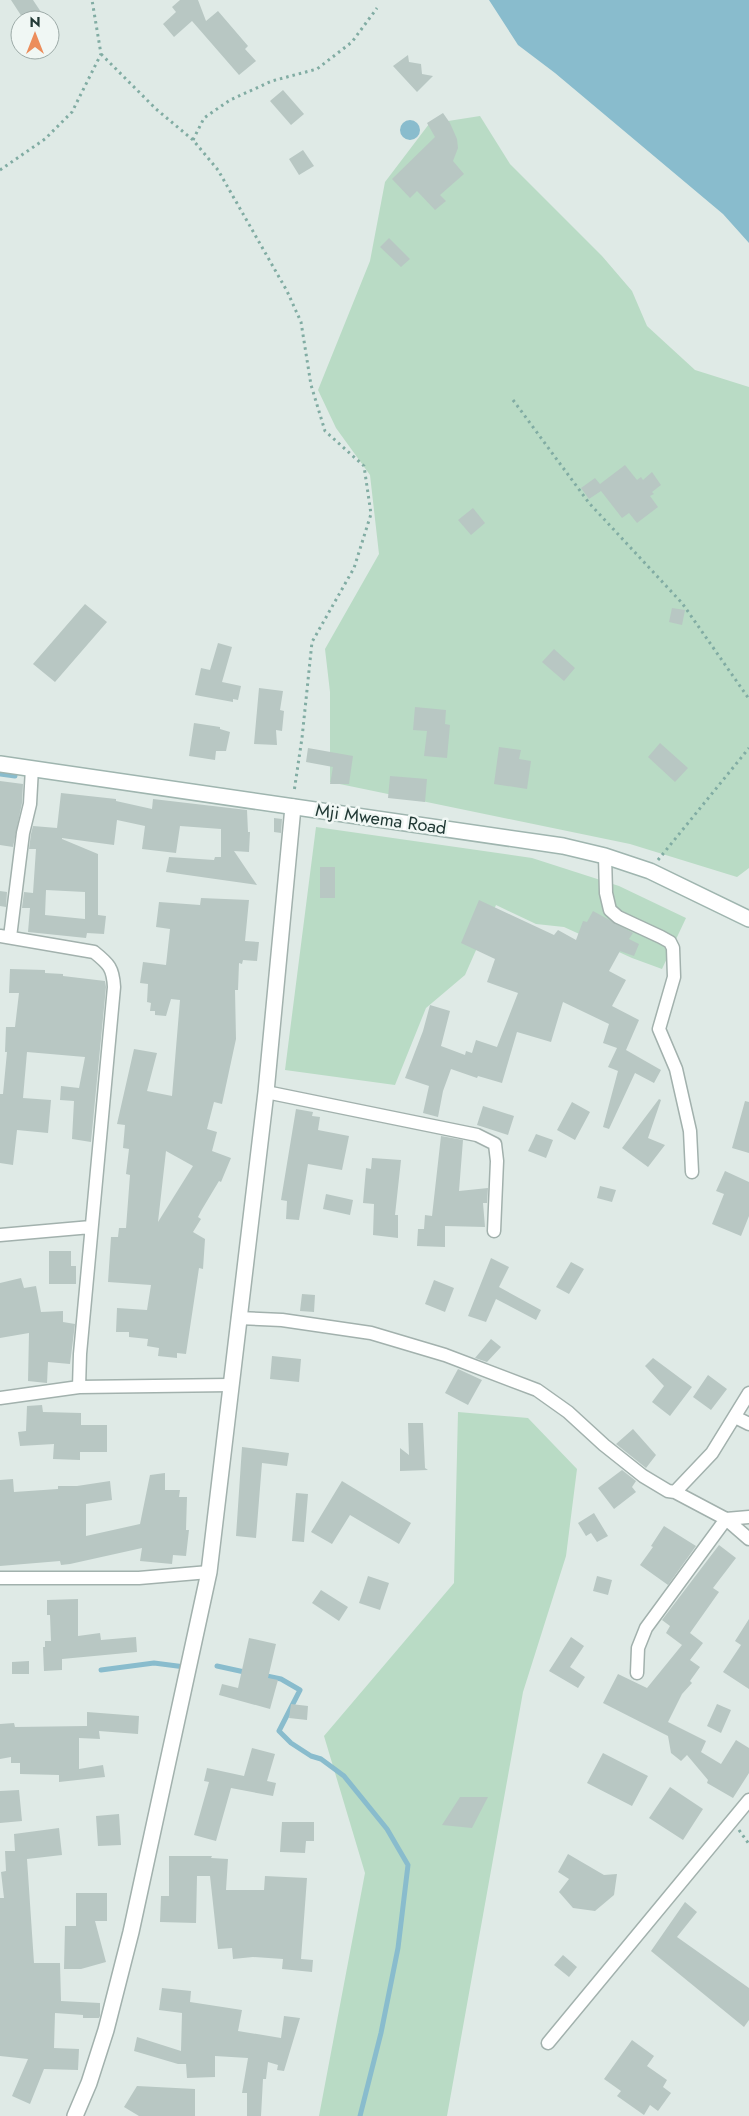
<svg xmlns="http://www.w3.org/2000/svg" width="749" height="2116" font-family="Jost,sans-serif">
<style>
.green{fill:#b9dbc5}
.water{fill:#89bccd}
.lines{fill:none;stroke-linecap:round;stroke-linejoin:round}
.stream{stroke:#89bccd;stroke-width:5}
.building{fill:#b8c7c3;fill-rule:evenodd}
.minor-casing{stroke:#a2b1ad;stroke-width:15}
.tertiary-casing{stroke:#a2b1ad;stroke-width:18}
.secondary-casing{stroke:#9fb5af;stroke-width:18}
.path{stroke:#81aca3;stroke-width:3;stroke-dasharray:2.5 4;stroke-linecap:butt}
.minor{stroke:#fff;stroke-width:12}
.tertiary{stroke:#fff;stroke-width:15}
.secondary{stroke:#fff;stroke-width:15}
.labels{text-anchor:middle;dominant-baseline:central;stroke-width:5;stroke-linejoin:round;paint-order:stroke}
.street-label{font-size:18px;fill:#213935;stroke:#f0f7f4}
</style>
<rect width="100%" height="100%" fill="#dfeae6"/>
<path class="green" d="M480 116 510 164 602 256 632 291 647 326 695 370 749 387V868L737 877 630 844 330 782V692L325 649 379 554 370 475 336 428 318 390 370 261 385 182 429 124Z
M316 827 532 858 619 886 686 918 662 969 632 958 564 927 536 924 496 905 465 975 426 1008 395 1085 285 1070Z
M458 1412 528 1418 577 1469 566 1556 523 1692 447 2116H319L365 1873 324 1736 454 1583Z"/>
<path class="water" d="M489 0H749V243L723 214 555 73 518 45Z
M400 130a10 10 0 1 1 20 0a10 10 0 1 1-20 0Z"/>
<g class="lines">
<path class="stream" d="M0 774 15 776
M217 1666 249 1673
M101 1670 154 1663 185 1667
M262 1675 281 1679 300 1690 279 1731 291 1743 311 1756 321 1759 344 1776 387 1829 408 1865 398 1948 381 2033 360 2116"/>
</g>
<path class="building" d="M11 0H33L41 12 38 14 41 20H24Z
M180 0H198L206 21 218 11 248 46 245 49 256 61 239 75 192 21 174 37 163 24 176 12 172 7Z
M408 55 409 62 421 64 422 74 433 76 417 92 393 66Z
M283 90 304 114 291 125 270 101Z
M443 113 450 123 457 139 458 148 453 161 464 174 440 195 446 201 435 210 417 191 410 198 392 179 435 137 427 123Z
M303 150 314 166 299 175 289 159Z
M389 238 410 259 401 267 380 247Z
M625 465 637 480 641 477 643 480 652 472 661 485 652 492 654 494 650 496 658 507 637 523 629 513 622 518 601 491 589 499 581 488 595 478 600 484Z
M473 508 485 523 471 535 458 520Z
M85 604 107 622 55 682 33 664Z
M672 608 685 610 682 625 669 622Z
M218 643 232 647 222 682 241 686 238 700 233 699V702L195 695 201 668 210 670Z
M554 649 575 668 564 681 542 662Z
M259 688 283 691 280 710 284 711 282 731 276 730 277 745 254 744Z
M415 707 446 710 445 724 450 725 447 758 424 756 427 731 413 730Z
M194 723 220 727V729L230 732 226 751H216L215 760 189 756Z
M660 743 688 768 675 782 648 757Z
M499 747 521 750 519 759 531 761 527 789 494 784Z
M308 748 353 756 349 784H330L333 767 306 762Z
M390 776 427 779 425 802 388 798Z
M0 781 23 784 22 803 13 847 0 845Z
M61 793 116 799V801L152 809 153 799 247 810 248 832H250L249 852 234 851 257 885 166 872 169 857 214 860 215 857H221V829L180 826 176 853 142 849 145 826 117 820 114 845 62 838V839L98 854V915L106 916 104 934 87 933 86 938 28 932 30 908H22L24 892 33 893 36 849H29L31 834 33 826 57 828ZM46 890 85 892V919L45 915Z
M274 818 282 819 281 833 274 832Z
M320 867H335V898H320Z
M0 891 7 892 6 907 0 906Z
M201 898 249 900 245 941 259 942 257 961 243 960 242 964 239 963 238 990H235L236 1039 222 1104 214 1102 207 1129 217 1132 212 1151 231 1158 221 1182 219 1181 201 1211 198 1217 201 1219 193 1232 205 1239 203 1269 199 1268 186 1354 177 1353V1358L158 1356 159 1348 147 1346 148 1339 129 1337V1332H116L117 1308 147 1310 151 1285 108 1282 111 1237H118L119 1228H126L130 1175 126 1174 129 1149 123 1148 125 1125 117 1124 134 1049 157 1053 147 1091 172 1096 180 1000 171 999 166 1016 155 1015V1011H150L151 1003 147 1002 148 984 140 983 143 962 166 965 170 929 156 927 159 902 200 905ZM166 1151 193 1166 158 1222Z
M479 900 554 935 558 930 576 940 583 921 587 922 593 911 633 933 629 939 639 944 634 956 620 951 609 971 626 980 612 1006 639 1020 626 1050 661 1070 654 1083 635 1073 609 1129 603 1127 618 1071 608 1067 617 1048 603 1043 609 1024 563 1002 551 1042 517 1032 502 1083 478 1076 477 1078 451 1069 443 1091 438 1117 423 1113 429 1086 405 1078 423 1031 430 1005 450 1011 441 1046 465 1055 466 1051 472 1053 476 1040 497 1047 518 993 487 982 495 959 461 943Z
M10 969 45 970V973L63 974V976L105 981 106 987 91 1142 72 1139 74 1101 60 1100 61 1086 79 1088 85 1057 27 1052 23 1098 51 1100 48 1133 17 1130 13 1165 0 1163V1094H3L7 1052H5L6 1027H15L19 993H9Z
M659 1099 661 1100 648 1138 665 1145 648 1167 622 1148Z
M745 1101 749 1102V1153L732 1148Z
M572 1102 590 1112 575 1140 557 1130Z
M483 1106 514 1116 508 1135 477 1125Z
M296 1109 313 1112 312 1116 320 1117 318 1130 349 1136 342 1170 308 1164 299 1220 286 1219 287 1201 281 1200Z
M536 1134 553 1140 546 1158 528 1151Z
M441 1136 463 1140 459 1191 488 1188 487 1203H483L485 1227 445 1226V1247L417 1246 418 1229H424L425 1215 432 1216Z
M372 1158 401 1160 395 1215H398V1238L373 1235 374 1204 363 1203 366 1168 371 1169Z
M725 1171 749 1182V1216L741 1236 712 1224 724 1194 716 1191Z
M600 1186 616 1190 612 1202 597 1198Z
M326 1194 353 1200 350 1215 323 1209Z
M49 1251H71V1266H76V1284H49Z
M491 1258 509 1267 499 1287 541 1310 536 1320 496 1299 486 1322 468 1316Z
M571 1262 584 1269 569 1294 556 1287Z
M21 1278 24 1288 36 1286 41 1312 63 1311V1322L75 1324 70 1364 48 1362 47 1383 28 1381 29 1333 0 1338V1283Z
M434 1280 454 1288 445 1312 425 1304Z
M302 1294 315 1295 314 1312 300 1311Z
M491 1339 501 1347 487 1362 475 1358Z
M272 1356 301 1359 299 1382 270 1379Z
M653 1358 692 1387 670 1416 652 1402 664 1386 645 1366Z
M458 1369 482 1380 468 1405 445 1393Z
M708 1375 727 1389 711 1410 693 1397Z
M42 1405 43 1412 81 1413V1425H107V1452H80V1460L53 1459 54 1444 20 1446 18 1432 26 1431 27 1406Z
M408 1423H423L425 1468 428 1470 400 1471V1448L409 1455Z
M633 1429 656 1455 646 1468 616 1444Z
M242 1447 289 1453 287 1466 262 1463 256 1538 236 1536Z
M622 1470 636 1481 632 1487 636 1492 614 1509 598 1488Z
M165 1473V1490H180L179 1497H187L186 1530H189L186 1556 173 1555 172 1564 140 1561 142 1548 70 1564 61 1565 60 1561 0 1566V1480L13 1479 14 1492 58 1489V1486H77L110 1481 112 1500 86 1504V1536L140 1524 150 1475Z
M342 1481 411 1523 399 1544 350 1515 332 1544 311 1532Z
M296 1493 308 1494 304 1542 292 1541Z
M594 1513 608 1536 597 1542 591 1533 586 1536 578 1523Z
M664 1526 696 1546 668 1585 640 1565 653 1547 651 1546Z
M719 1545 736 1558 713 1588 719 1592 690 1633 703 1643 690 1660 700 1667 690 1681 692 1683 682 1694 668 1722 706 1741 701 1752 721 1764 736 1740 749 1748V1773L733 1798 707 1783 708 1780 687 1755 681 1761 671 1753 668 1736 603 1703 618 1674 647 1688 682 1645 666 1633 670 1626 662 1620Z
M368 1576 389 1583 380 1610 359 1603Z
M597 1576 612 1580 608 1595 593 1591Z
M321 1590 348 1607 339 1621 312 1603Z
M78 1599V1636L100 1633 101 1640 136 1637 137 1652 62 1659V1670L44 1671 43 1647H45V1641H51L50 1615H47V1600Z
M749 1619V1689L723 1672 741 1645 735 1641Z
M571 1637 584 1646 570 1667 585 1677 578 1688 549 1671Z
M249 1638 276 1644 268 1678 278 1680 270 1709 219 1695 222 1684 238 1688Z
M29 1661V1674H12V1662Z
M291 1704 308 1706 307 1720 289 1718Z
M717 1704 731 1710 721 1733 707 1726Z
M87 1712 139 1716 138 1734 99 1731 100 1739 79 1738V1769L103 1765 105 1777 59 1782V1775L20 1774V1763H11V1757L0 1759V1724L14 1723 15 1727 87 1726Z
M252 1748 275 1754 267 1781 276 1783 273 1796 231 1788 216 1841 194 1835 209 1782 204 1781 207 1768 244 1776Z
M603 1753 648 1776 632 1806 587 1783Z
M670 1787 703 1809 683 1840 649 1818Z
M19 1790 22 1821 0 1823V1791Z
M460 1797H488L472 1828 442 1825Z
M119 1814 121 1845 98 1846 96 1816Z
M282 1822H314V1841H306L305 1853 280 1852Z
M59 1828 62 1855 27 1859 34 1963H60L61 2001 100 2003V2016L99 2018H83V2015L55 2013 54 2048 79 2049 78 2070 44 2069 30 2104 12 2096 28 2059 0 2056V1898H4L1 1872 6 1871 5 1851H15L14 1834Z
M568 1854 604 1875 617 1874 614 1895 595 1911 573 1908 559 1892 569 1879 558 1872Z
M169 1856H212L211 1858 228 1859 226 1890H264L265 1876 307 1878 301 1959 313 1960 312 1972 282 1969 283 1959 253 1957 233 1959 232 1948 218 1949 210 1876H197L196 1923 160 1922 161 1896H169Z
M76 1893H107V1921H95L106 1962 81 1969H64L65 1926H76Z
M685 1902 697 1912 677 1937 749 1988V2020L744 2027 651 1951Z
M563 1955 577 1967 569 1977 554 1965Z
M162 1988 191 1991 190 2002 242 2010 238 2031 281 2038 284 2016 300 2018 284 2071 277 2070 278 2065 268 2062 266 2079H263L261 2116H247V2093H242L248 2058 215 2056V2077L187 2078 186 2064H178L134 2051 137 2037 181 2051 182 2013 159 2010Z
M632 2040 654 2056 647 2066 667 2080 663 2087 671 2093 658 2111 650 2105 644 2115 617 2096 621 2091 604 2079Z
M137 2086 195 2089V2116H139L124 2107Z"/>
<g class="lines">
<g class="minor-casing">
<path id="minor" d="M605 856 606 893 610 910 618 917 661 937 670 942 673 948 674 977 659 1029 676 1069 690 1131 692 1172
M0 936 94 952C109 964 113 968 114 987L80 1354 79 1387
M10 937 23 833 30 804 32 768
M266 1092 477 1135 495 1144 497 1161 494 1231
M0 1235 91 1227
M238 1318 282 1320 371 1333 445 1355 537 1390 568 1412 604 1445 643 1476 668 1491 675 1492 726 1519 749 1539
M0 1398 79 1387 230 1385
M735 1417 749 1424
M675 1492 712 1453 749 1393
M0 1578H139L209 1572
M637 1673 638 1648 646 1628 726 1519 749 1517
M548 2043 749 1800"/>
</g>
<g class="tertiary-casing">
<path id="tertiary" d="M75 2116 89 2083 106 2030 131 1932 209 1572 266 1092 293 807"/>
</g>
<g class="secondary-casing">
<path id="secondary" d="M0 764 563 846 605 856 650 871 749 919"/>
</g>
<path class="path" d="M101 54 156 109 193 140 218 170 287 291 301 322 311 385 325 431 364 466 371 514 354 568 312 642 302 738 294 792
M193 140 204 118 230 100 272 81 317 69 352 42 377 8
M0 170 45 139 72 112 101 54 92 0
M513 400 589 503 682 603 749 699
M658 860 749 748
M739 1830 749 1844"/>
<use href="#minor" class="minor"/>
<use href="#tertiary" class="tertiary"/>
<use href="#secondary" class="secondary"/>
</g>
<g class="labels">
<g class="street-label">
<text transform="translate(381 819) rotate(8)">Mji Mwema Road</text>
</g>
</g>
<g transform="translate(35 35)"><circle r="24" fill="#f0f7f4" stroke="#9daba8"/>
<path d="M0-4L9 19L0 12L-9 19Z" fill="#ec8d5b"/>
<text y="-8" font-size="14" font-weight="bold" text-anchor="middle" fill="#213935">N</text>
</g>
</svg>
